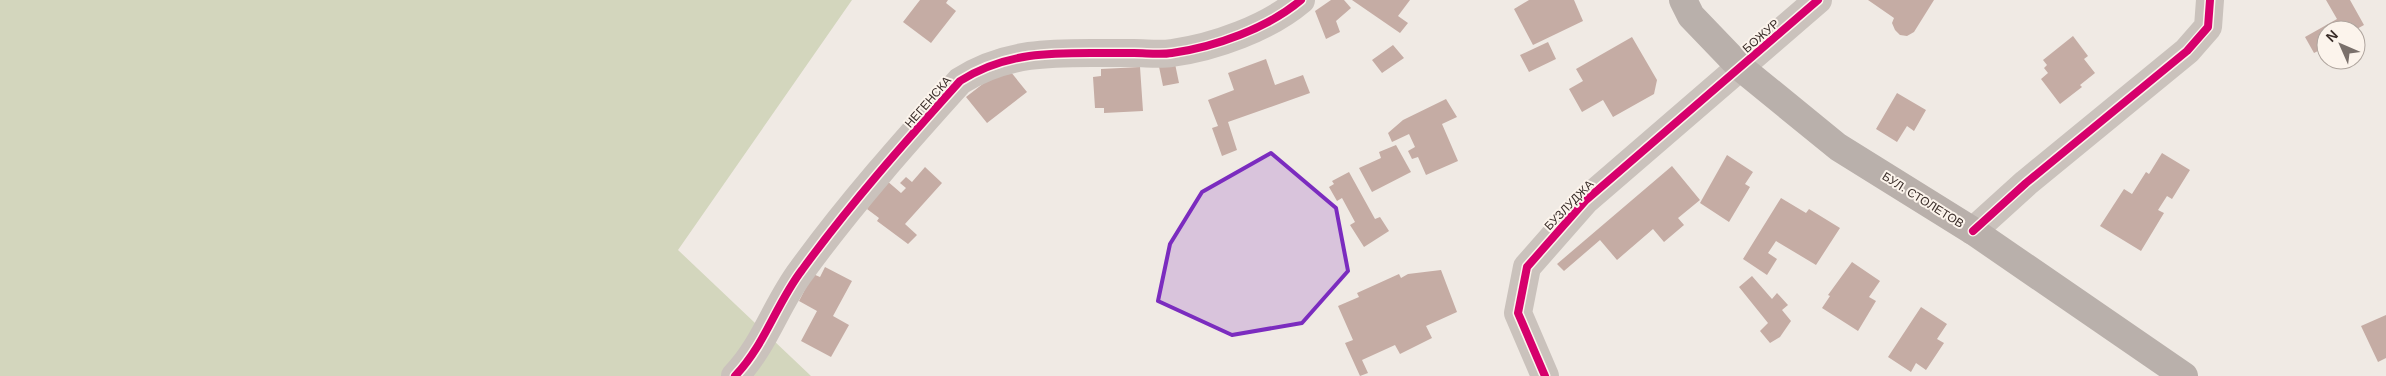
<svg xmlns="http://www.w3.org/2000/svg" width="2386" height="376" font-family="Arial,sans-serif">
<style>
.green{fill:#d3d6bd}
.building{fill:#c5aca4}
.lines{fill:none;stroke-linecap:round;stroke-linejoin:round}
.minor{stroke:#cac2bc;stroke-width:28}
.major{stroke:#b9b0ab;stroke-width:28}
.cycleway-casing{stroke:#fcf4ec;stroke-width:11}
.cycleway{stroke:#d6006c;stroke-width:8}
.marked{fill:#7b2cbf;fill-opacity:0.2;stroke:#7b2cbf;stroke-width:4;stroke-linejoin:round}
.labels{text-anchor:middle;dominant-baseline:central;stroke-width:4;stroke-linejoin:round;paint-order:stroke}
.street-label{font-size:12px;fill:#3b2e2a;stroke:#fcf4ec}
</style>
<rect width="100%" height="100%" fill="#f0eae4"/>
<path class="green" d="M0 0H852L678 250 811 376H0Z"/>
<path class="building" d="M920 0H948L946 3 956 11 931 43 903 22Z
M1331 0H1344L1351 8 1336 21 1340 32 1326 39 1315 11Z
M1352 0H1410L1398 16 1408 23 1400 33Z
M1529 0H1574L1583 21 1533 45 1514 9Z
M1868 0H1934L1914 32 1907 36 1900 35 1895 30 1892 23 1894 18Z
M2326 0H2350L2364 25 2355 30H2326V47L2314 53 2305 37 2337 19Z
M2073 36 2088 56 2084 59 2095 73 2080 85 2082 87 2060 104 2041 79 2048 73 2044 68 2047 65 2043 60Z
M1632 37 1657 80 1654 94 1613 117 1603 100 1582 112 1569 89 1583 81 1576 69Z
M1548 42 1556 59 1529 72 1520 55Z
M1393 45 1404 58 1382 73 1372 60Z
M1173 54 1179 83 1163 86 1157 57Z
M1266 59 1275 85 1303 75 1310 93 1228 122 1237 150 1222 156 1212 128 1218 126 1208 100 1234 90 1228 73Z
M1006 66 1027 92 987 123 966 97Z
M1140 67 1143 111 1104 113V108H1095L1093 77 1101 76V69Z
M1897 93 1926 110 1914 131 1907 126 1897 142 1876 129Z
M1446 99 1457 117 1442 124 1458 161 1426 175 1418 157 1412 159 1408 151 1415 147 1409 134 1392 142 1388 133 1403 120Z
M1396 145 1411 172 1372 192 1359 168 1381 158 1379 152Z
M2162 153 2190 170 2172 199 2167 196 2158 210 2164 213 2141 251 2100 226 2124 189 2132 194 2146 172 2149 174Z
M1727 155 1753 172 1745 184 1750 187 1729 222 1700 203Z
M1672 166 1700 200 1678 218 1684 225 1664 242 1653 229 1617 260 1600 240 1564 271 1557 264Z
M925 167 942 183 905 224 917 235 908 244 877 221 879 218 867 209 886 180 901 193 906 188 900 183 906 177 912 182Z
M1349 172 1375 219 1380 217 1389 231 1364 247 1350 225 1355 222 1342 198 1337 201 1329 187 1334 184 1332 181Z
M1781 198 1806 213 1809 209 1840 228 1816 265 1776 241 1768 253 1777 259 1767 275 1743 259Z
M1852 262 1880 281 1869 297 1876 301 1858 331 1822 308 1830 296 1828 295Z
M825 267 852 281 833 316 849 325 831 357 801 341 817 311 799 301 813 274 820 277Z
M1441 270 1457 312 1426 326 1432 338 1400 354 1395 345 1362 360 1368 373 1360 376 1345 343 1353 340 1338 306 1359 297 1357 293 1399 274 1401 278 1408 274Z
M1752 276 1772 299 1777 293 1788 305 1782 310 1791 321 1780 337 1770 343 1760 331 1768 323 1739 287Z
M1921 307 1947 324 1937 339 1944 343 1926 370 1916 363 1911 372 1888 357Z
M2386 315V358L2378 362 2361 326Z"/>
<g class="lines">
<path class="minor" d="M1973 231 2026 183 2187 51 2208 27 2210 0
M735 376C765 345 776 304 802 270 850 204 905 142 960 81 1015 46 1072 54 1134 53 1146 53 1160 55 1172 53 1215 47 1268 28 1301 0
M1545 376 1518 313 1527 267 1585 201 1818 0"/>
<path class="major" d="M1683 0 1691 16 1741 68 1838 147 1973 231 2184 376"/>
<g class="cycleway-casing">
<path id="cycleway" d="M1973 231 2026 183 2187 51 2208 27 2210 0
M735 376C765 345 776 304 802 270 850 204 905 142 960 81 1015 46 1072 54 1134 53 1146 53 1160 55 1172 53 1215 47 1268 28 1301 0
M1545 376 1518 313 1527 267 1585 201 1818 0"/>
</g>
<use href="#cycleway" class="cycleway"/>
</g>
<path class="marked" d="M1271 153 1336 208 1348 271 1302 323 1232 335 1158 301 1170 244 1202 192Z"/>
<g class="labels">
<g class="street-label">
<text transform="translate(1761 36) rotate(-41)">БОЖУР</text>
<text transform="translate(928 102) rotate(-49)">НЕГЕНСКА</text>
<text transform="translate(1923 200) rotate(32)">БУЛ. СТОЛЕТОВ</text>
<text transform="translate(1569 205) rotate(-46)">БУЗЛУДЖА</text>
</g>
</g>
<g transform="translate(2341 45) rotate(315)"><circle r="24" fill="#fcf4ec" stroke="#afa59e"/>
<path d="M0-4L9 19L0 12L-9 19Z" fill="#7a706b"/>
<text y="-8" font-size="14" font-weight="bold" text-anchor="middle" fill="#3b2e2a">N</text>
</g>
</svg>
